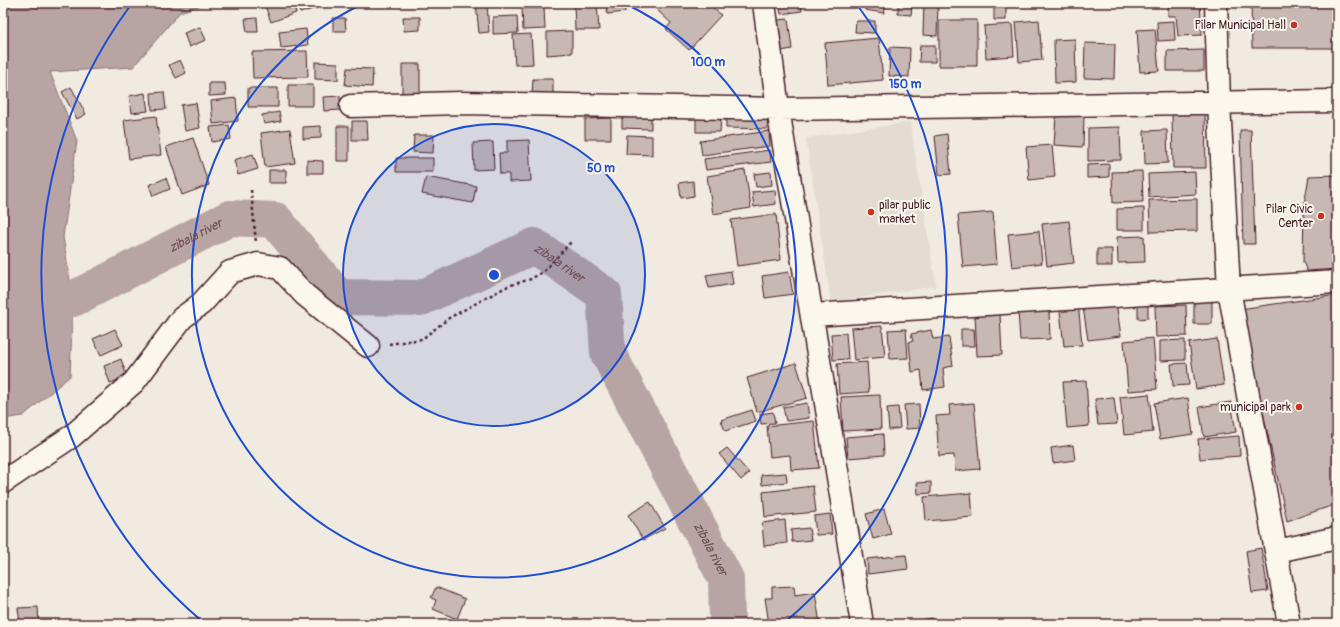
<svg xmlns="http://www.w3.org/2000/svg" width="1340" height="627" font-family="Pangolin,sans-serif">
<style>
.built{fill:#e4dbd2}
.water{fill:#b8a4a2;stroke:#8c6f72}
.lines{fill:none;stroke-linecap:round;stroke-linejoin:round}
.river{stroke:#b8a4a2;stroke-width:36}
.building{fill:#c8b8b3;stroke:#4a1f2b}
.minor-casing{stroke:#4a1f2b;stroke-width:25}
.path{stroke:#4a1f2b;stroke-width:2.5;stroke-dasharray:3 3;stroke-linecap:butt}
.minor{stroke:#fbf7ec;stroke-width:22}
.ring{fill:none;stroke:#1d4ed8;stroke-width:2}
.poi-dot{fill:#c8321e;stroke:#fbf7ec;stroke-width:1.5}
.labels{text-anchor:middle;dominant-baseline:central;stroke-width:4;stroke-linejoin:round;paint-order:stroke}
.poi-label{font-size:12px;fill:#4a1f2b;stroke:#fbf7ec;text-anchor:end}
.water-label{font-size:13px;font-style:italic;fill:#704e55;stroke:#fbf7ec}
.centre{fill:#1d4ed8;stroke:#fbf7ec;stroke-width:2}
.ring-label{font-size:12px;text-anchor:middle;font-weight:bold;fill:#1d4ed8;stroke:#fbf7ec;stroke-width:4;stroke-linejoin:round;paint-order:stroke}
</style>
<rect width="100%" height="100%" fill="#f0eae0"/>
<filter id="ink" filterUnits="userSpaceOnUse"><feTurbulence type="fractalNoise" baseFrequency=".025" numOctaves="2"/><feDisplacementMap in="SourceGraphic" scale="8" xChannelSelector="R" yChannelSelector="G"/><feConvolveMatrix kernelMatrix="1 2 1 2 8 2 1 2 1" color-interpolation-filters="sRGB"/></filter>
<g filter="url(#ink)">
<path class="built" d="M910 122 936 286 831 302 806 138Z"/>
<path class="water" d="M3 3H208L180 12 133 67 50 72 77 141 63 237 73 299 70 376 23 416 3 419Z"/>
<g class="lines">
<path class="river" id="s1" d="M73 299 230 218 275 220 338 297 421 298 534 246 604 294 608 353 726 579 727 624"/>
</g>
<path class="building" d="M264 3H293L296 13 271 22Z
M297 3H325L326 5 300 13Z
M476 3H487L489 32 479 33Z
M574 3H597L599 30H575Z
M606 3H624L625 12 607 14Z
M663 3H708L721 15 689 50 666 29 671 23 657 10Z
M779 3H801L802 11 781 14Z
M866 3H886L884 13 865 10Z
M898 3H912L911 15 898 14Z
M924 3 938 4 937 36 923 35Z
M994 3H1006V20H994Z
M1168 3H1200L1202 35 1178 36 1176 16H1168Z
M1251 3H1337V48H1252Z
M522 8H544L545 29 523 30Z
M517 16 518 33 493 34V17Z
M403 17H420V30L404 31Z
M257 18 258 32H247L245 19Z
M333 18H345L346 31H333Z
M788 19 792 49 781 51 778 20Z
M939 20H977V66H939Z
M1039 20 1042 60 1019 62 1016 22Z
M856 21H875V33L855 32Z
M1174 21 1175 40 1158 41 1157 22Z
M1012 24 1014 56 986 58 984 26Z
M200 27 206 40 189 47 184 33Z
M306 29 308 45 281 48 279 32Z
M1155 29 1159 71 1140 72 1137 30Z
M572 31V53L547 55V32Z
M531 34 533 64 515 65 513 35Z
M879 38 883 80 828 85 825 43Z
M1075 39 1076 82 1055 83 1054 40Z
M1085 43 1115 44 1114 79 1084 78Z
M920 45H935V62H919Z
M890 47 910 48 909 77 889 76Z
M1204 50V71H1167V51Z
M307 51 308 77 253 78 252 52Z
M180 60 186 73 176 78 169 65Z
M315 62 338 63V80L315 79Z
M402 64H420V93H402Z
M347 68 373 69 372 87 345 85Z
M533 79H553V96L532 95Z
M209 83H225L226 95 209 96Z
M288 85H313V106H288Z
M71 87 86 114 77 119 62 92Z
M248 88H278V107H248Z
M164 92 166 109 152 110 151 93Z
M145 93 148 111 132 113 129 96Z
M340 96 341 110 324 111 323 97Z
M236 98 238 121 213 124 211 101Z
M196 103 200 128 185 131 181 105Z
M279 112 281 121 264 124 262 115Z
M1205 113 1206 168H1173L1172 114Z
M622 115H651V129L622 128Z
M726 115 768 116 767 129 726 128Z
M1056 115 1084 116 1083 147 1054 145Z
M156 116 161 155 129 159 124 120Z
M696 117 721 118 720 132H696Z
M611 118V139H585V119Z
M352 121H367L368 140H352Z
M229 125 231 139 212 142 210 127Z
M321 126V138L303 139V127Z
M337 126H349V161H337Z
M1120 127 1121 160 1088 161V128Z
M290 129 295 163 265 167 261 133Z
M1167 130 1168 163 1145 164 1144 131Z
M1240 130H1251L1255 244H1243Z
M769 131 770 146 702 155 700 141Z
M947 134 951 174 939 175 935 136Z
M414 135H434L433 153 413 152Z
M627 135 652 136V155L626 154Z
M193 138 209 185 182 195 166 147Z
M529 140 531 181 509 182V174H500L499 153H507V141Z
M493 142 494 169 474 170 473 143Z
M1052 145 1055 177 1029 180 1026 147Z
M770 150 771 162 706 170 704 159Z
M253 154 258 169 238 175 234 160Z
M396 158H433V172H396Z
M307 160 323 161V173H307Z
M1109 164V177L1087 178V165Z
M269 170H286V183H269Z
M745 170 751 208 713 214 707 176Z
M1142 171 1143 202 1113 203 1112 172Z
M771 172 772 185 756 187 754 174Z
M1195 172 1196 194 1149 197 1148 174Z
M1337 175V269L1307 271 1303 262 1304 206 1309 176Z
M426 177 476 186 473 203 422 194Z
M166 178 170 189 153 196 149 185Z
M693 181 694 196 681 198 679 183Z
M775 190 776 204 754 207 752 192Z
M1197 199V231L1150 232 1149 200Z
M1144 208V230H1117V209Z
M993 212 997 264 963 267 958 215Z
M776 214 781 260 737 266 731 220Z
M1069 221 1074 263 1047 266 1042 224Z
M1039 231 1042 263 1012 267 1008 234Z
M1144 236 1145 262 1118 263 1117 237Z
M1097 249H1112V266H1097Z
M731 271 733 284 709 288 706 275Z
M789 272 793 294 765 298 762 276Z
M1337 295V504L1287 521 1240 309Z
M1194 298H1212V324H1194Z
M1078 301 1082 345 1064 346 1059 303Z
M1116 302 1121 336 1088 340 1083 307Z
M1138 303H1148V318L1138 319Z
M1186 305 1187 336 1156 337 1155 306Z
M1049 310 1050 339 1020 340 1018 312Z
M1000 314 1002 355 977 356 975 315Z
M882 326 885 357 854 360 851 328Z
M115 329 123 345 101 355 93 339Z
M906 329 908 358 890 359 888 330Z
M961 329H974L975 346H961Z
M931 330 933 339 949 337 953 366 943 368 945 387 923 390 921 370 912 372 909 342 913 341 911 334Z
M846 333 848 359 833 360 831 334Z
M1153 338 1157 389 1128 391 1124 341Z
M1217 339 1224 385 1196 389 1189 343Z
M1185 340V360L1160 361V341Z
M121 359 127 377 110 383 104 366Z
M867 362 869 392 839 394 837 364Z
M796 363 807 398 757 412 747 378Z
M1187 363 1189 385 1173 386 1171 364Z
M1086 381 1089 426 1067 428 1063 382Z
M1149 394 1153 432 1124 435 1120 397Z
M880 395 881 429 843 431 841 397Z
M1114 398 1117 424 1098 425 1095 399Z
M1188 398 1193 434 1160 439 1154 403Z
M1231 402 1236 432 1204 437 1199 407Z
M807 403 809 418 786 421 783 407Z
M974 403 980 469 955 471 954 455 939 456 936 416 950 415 949 405Z
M919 404 920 428 906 429 904 405Z
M898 407 900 428 889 430 887 408Z
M752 410 756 421 725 431 721 420Z
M773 412 775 423 761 424 760 414Z
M814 421 819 468 791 470 790 455 770 457 767 426Z
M883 434 884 455 848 458 846 437Z
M1239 436 1240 456 1200 459 1198 439Z
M1073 445 1075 460 1053 463 1051 448Z
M727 448 749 473 741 480 719 454Z
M786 473 787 482 762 485 761 475Z
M931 482V493L918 494 917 483Z
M813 486 816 512 765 517 763 492Z
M971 493 973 517 926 521 924 497Z
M650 502 665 528 643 540 628 515Z
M884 509 891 534 873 539 866 514Z
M830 514 832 534 816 535 814 516Z
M785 520 787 543 764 546 762 523Z
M809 528 811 540 792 542 791 530Z
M1261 548 1268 591 1252 593 1246 551Z
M906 555 908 569 868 574 867 559Z
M794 586 795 595 815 592 820 624H769L765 598H772V587Z
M436 587 465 599 457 619 433 609 436 600 431 598Z
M38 607 39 624H20L18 608Z
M932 618 933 624H908V622Z"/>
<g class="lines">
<g class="minor-casing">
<path id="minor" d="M764 3 778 109 862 624
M1216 3 1219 103 1229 289 1289 624
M351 106 460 103 778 109 1337 101
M812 315 1337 282
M3 482 72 436 134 382 182 318 201 304 230 272 258 264 280 268 305 295 368 346
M1277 551 1337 538"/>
</g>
<path class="path" d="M251 190 256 243
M389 344 422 339 449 318 508 286 531 279 544 271 571 242"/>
<use href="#minor" class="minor"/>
</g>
</g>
<circle cx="494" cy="275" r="151" fill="#1d4ed8" fill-opacity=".12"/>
<g class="ring">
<circle cx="494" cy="275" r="151"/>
<path d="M626 4A302 302 0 1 1 362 4"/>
<path d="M203 622A453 453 0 0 1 130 6M858 6A453 453 0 0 1 785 622"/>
</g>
<g class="poi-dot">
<circle cx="1294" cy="25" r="4"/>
<circle cx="871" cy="212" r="4"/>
<circle cx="1321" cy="216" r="4"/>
<circle cx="1299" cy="407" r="4"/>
</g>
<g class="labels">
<g class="poi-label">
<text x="1286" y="25">Pilar Municipal Hall</text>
<text x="879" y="205" text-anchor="start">pilar public<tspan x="879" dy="14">market</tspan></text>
<text x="1313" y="209">Pilar Civic<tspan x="1313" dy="14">Center</tspan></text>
<text x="1291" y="407">municipal park</text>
</g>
<g class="water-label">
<text stroke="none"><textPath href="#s1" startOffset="138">zibala river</textPath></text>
<text stroke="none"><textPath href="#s1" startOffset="559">zibala river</textPath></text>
<text stroke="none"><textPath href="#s1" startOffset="894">zibala river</textPath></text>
</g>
</g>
<circle cx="494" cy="275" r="6" class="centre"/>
<g class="ring-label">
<text x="708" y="66">100 m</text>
<text x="905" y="88">150 m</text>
<text x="601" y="172">50 m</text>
</g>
<rect width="1340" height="627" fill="none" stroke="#fbf7ec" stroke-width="16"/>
<rect x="8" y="8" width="1324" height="611" fill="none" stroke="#4a1f2b" stroke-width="1.5" filter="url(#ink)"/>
</svg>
